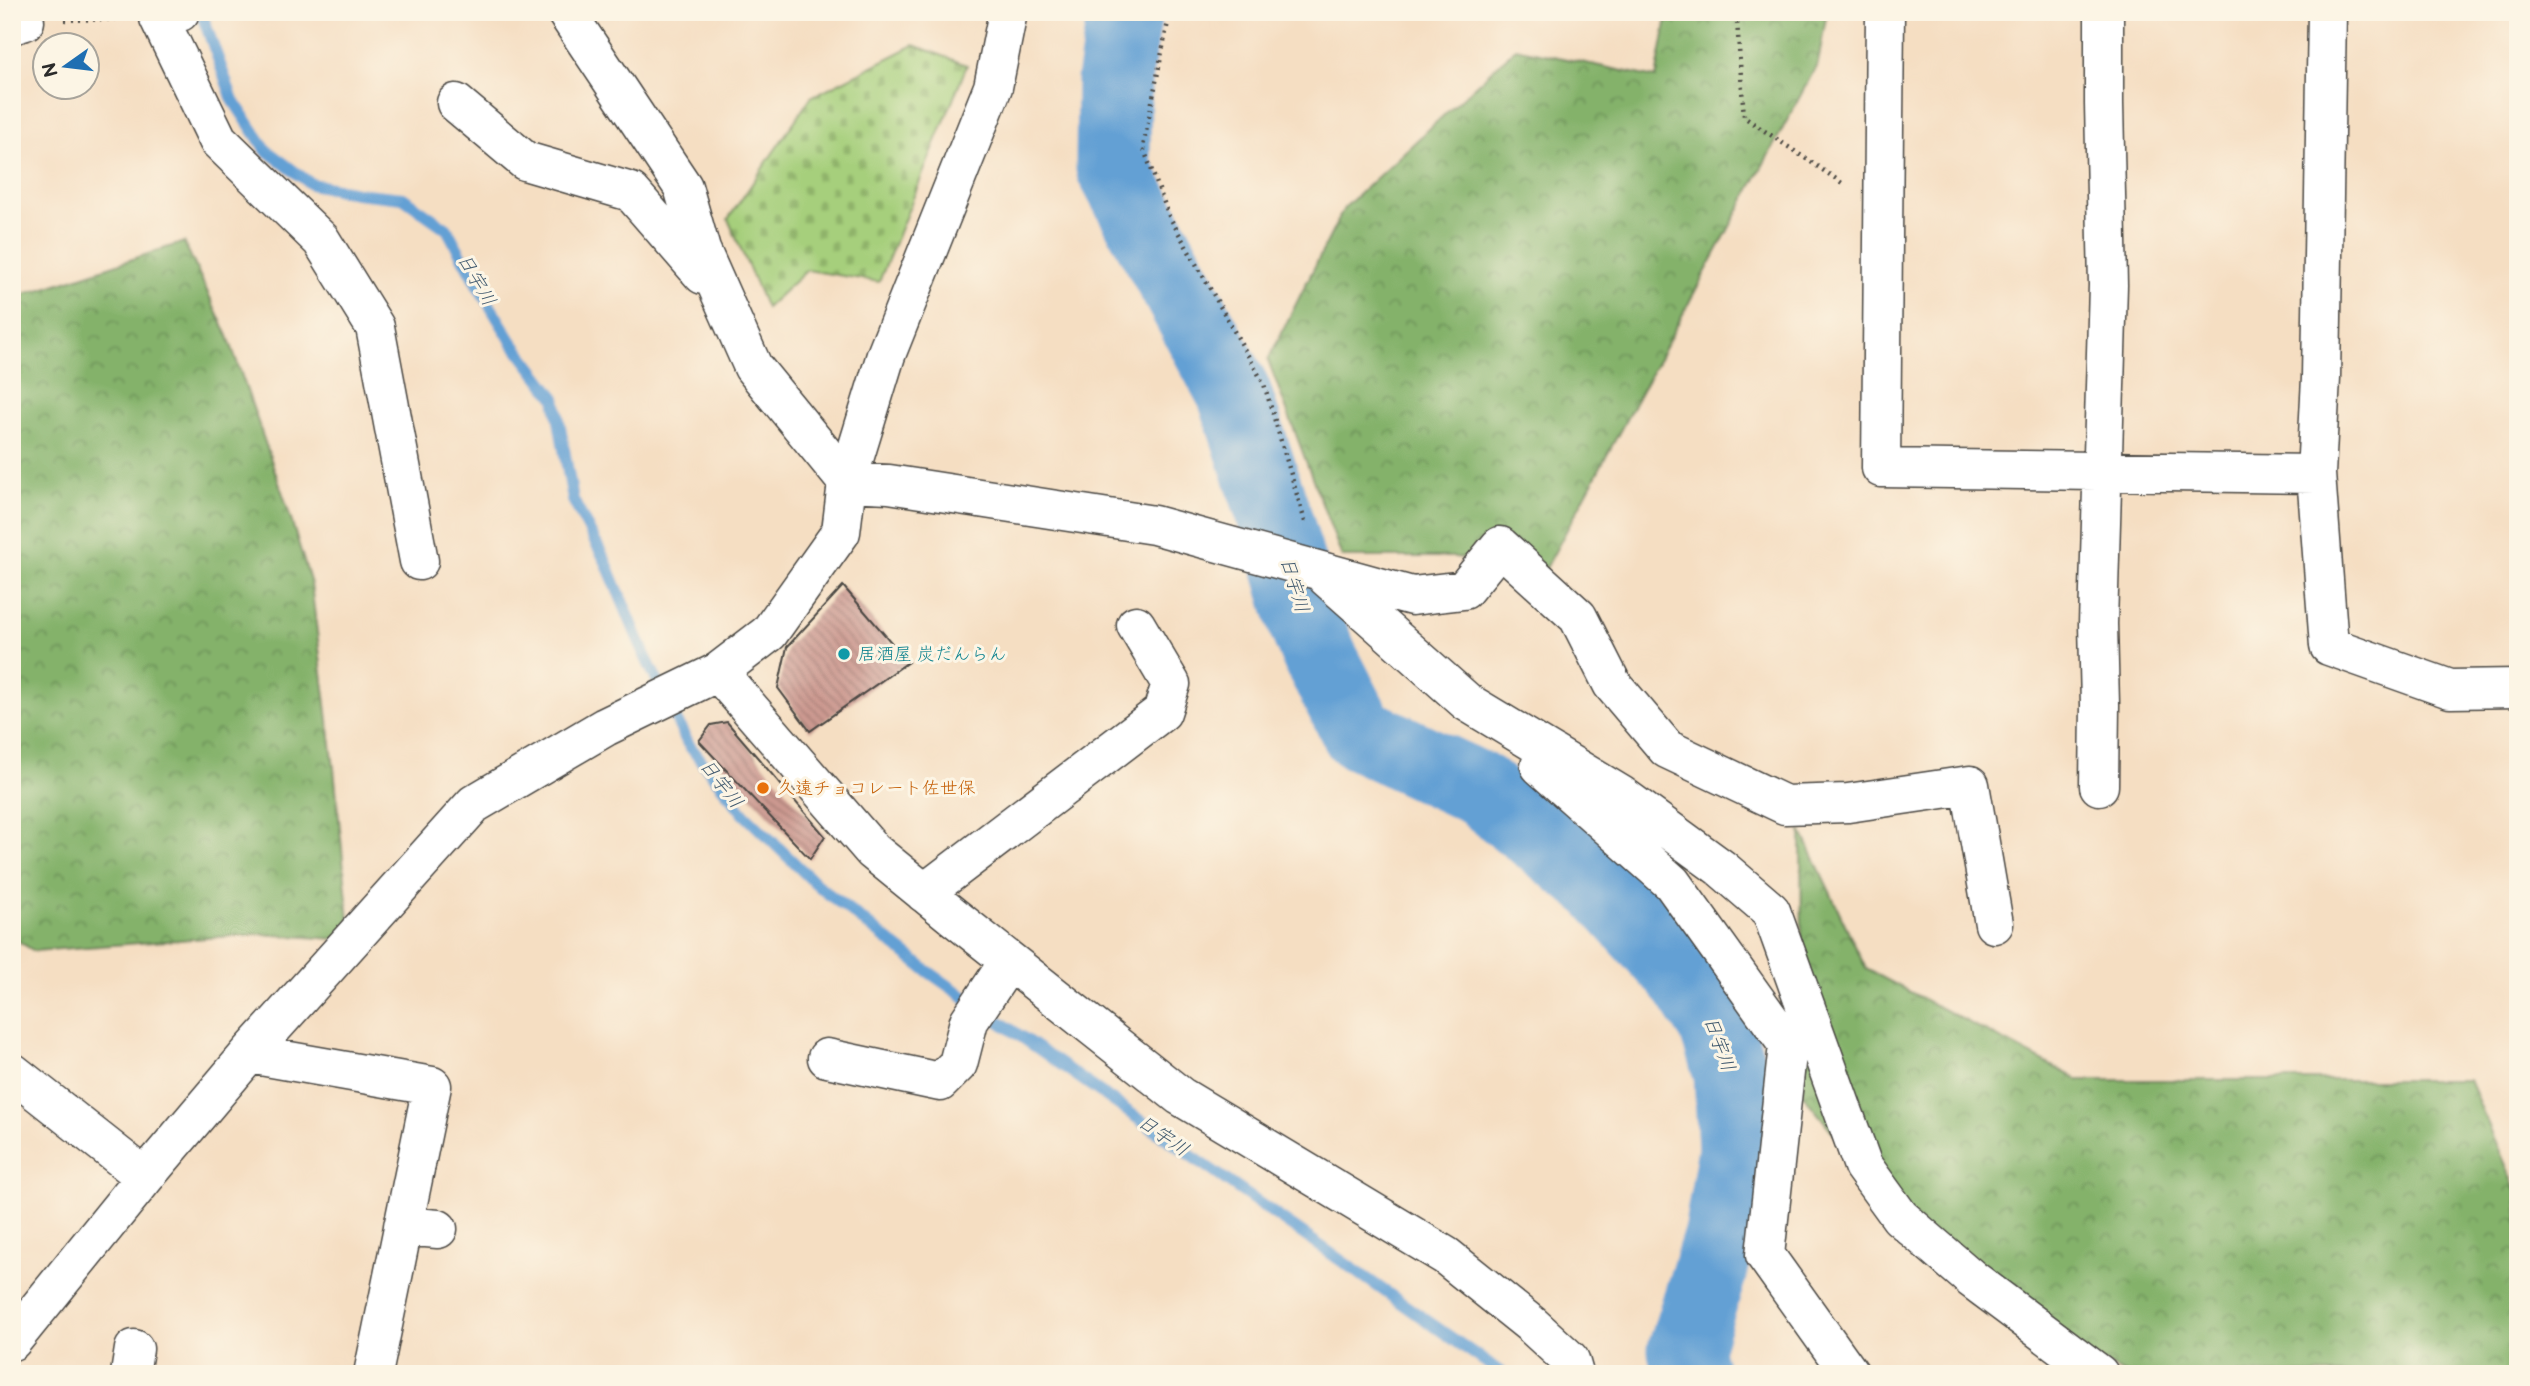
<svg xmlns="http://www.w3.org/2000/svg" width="2530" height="1386" font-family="'Balsamiq Sans','Klee One',sans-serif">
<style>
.forest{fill:url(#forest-crowns);stroke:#586e4b;stroke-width:2}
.cemetery{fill:url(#cemetery-stones);stroke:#687d53;stroke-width:2}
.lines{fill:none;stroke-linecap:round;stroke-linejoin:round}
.stream{stroke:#63a0d4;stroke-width:12}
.river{stroke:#63a0d4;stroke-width:75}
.building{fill:url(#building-back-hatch)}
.minor-casing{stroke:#494642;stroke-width:41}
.path{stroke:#494642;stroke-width:4.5;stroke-dasharray:2 5;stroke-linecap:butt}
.minor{stroke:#fff;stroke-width:38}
.culture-dot{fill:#0f9aa8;stroke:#fcf5e5;stroke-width:2.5}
.food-dot{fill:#e8710a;stroke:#fcf5e5;stroke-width:2.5}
.labels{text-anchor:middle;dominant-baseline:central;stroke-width:6;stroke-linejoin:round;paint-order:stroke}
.culture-label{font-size:18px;fill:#0d838f;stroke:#fcf5e5;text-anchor:start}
.food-label{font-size:18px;fill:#c56008;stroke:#fcf5e5;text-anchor:start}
.water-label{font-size:19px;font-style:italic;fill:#415a6f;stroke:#fcf5e5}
</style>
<defs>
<pattern id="forest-crowns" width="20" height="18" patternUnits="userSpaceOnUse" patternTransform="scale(1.75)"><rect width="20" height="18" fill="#84b26b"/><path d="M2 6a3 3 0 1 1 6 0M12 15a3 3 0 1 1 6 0" fill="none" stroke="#6c9158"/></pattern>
<pattern id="cemetery-stones" width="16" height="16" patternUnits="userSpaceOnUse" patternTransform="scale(1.75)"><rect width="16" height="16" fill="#a6cf7b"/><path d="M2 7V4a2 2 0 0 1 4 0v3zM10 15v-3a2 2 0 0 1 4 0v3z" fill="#8fb26a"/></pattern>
<pattern id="building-back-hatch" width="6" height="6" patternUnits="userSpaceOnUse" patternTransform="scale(1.75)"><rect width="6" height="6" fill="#cc9990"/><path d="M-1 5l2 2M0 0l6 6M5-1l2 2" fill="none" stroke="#a67d76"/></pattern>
</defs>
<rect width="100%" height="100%" fill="#fcf5e5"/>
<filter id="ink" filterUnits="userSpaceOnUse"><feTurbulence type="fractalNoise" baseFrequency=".0143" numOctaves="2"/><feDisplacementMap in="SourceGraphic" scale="14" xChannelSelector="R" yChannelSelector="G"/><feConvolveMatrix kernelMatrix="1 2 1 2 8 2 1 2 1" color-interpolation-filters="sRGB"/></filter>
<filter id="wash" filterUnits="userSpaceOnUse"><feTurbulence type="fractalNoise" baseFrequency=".00686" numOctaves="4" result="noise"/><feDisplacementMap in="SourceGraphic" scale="28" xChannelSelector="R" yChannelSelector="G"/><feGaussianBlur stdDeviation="1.57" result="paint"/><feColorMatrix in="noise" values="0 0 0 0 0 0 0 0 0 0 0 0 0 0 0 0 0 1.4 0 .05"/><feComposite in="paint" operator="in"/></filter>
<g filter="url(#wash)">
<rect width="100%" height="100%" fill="#f5dec2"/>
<path class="forest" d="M1668 12H1827L1818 63 1544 572 1455 557H1342L1268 360 1344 208 1516 48 1656 78Z
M184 242 228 336 285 500 311 584 334 768 351 940 259 934 34 951 12 937V297L42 289Z
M1801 830 1866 969 2079 1080H2469L2518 1193V1374H2127L1969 1302 1803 1095Z"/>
<path class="cemetery" d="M914 45 967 65 879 282 807 270 766 308 728 219 811 97Z"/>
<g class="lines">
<path class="stream" d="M201 12 233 100 266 150 311 184 356 193 403 198 447 229 478 286 512 342 555 398 573 500 606 562 646 658 688 744 744 814 817 885 926 970 1503 1374"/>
<path class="river" d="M1125 12 1114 81 1113 167 1234 393 1278 528 1306 624 1320 657 1359 733 1481 790 1601 885 1688 981 1715 1023 1731 1074 1735 1150 1721 1234 1685 1350 1691 1374"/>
</g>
<g id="blocks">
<path class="building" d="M843 586 908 662 810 731 778 688 787 647Z
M727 722 825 836 810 859 699 741 711 725Z"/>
</g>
</g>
<g filter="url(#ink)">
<use href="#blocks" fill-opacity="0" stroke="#494642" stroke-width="2"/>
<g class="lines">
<g class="minor-casing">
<path id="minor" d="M180 12 159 18 218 140 321 240 375 327 419 561
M566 12 683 187 701 250 753 367 847 482 889 484 1154 525 1412 596 1464 590 1500 546 1578 617 1612 684 1667 749 1785 805 1848 803 1970 785 1994 924
M1885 12 1881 468 2316 474
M2327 12 2321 378 2316 474 2329 646 2450 689 2518 688
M12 25 25 21 20 12
M456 103 525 161 631 192 703 275
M1326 577 1467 702 1621 795 1721 868 1771 911 1863 1166 1900 1217 1972 1279 2099 1374
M718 672 873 851 954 917 1180 1096 1446 1256 1532 1325 1570 1360 1574 1374
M1540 766 1672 883 1788 1045 1765 1255 1850 1374
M2099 786 2100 705 2098 624 2108 285 2104 104V12
M924 893 1162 712 1171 684 1136 625
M249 1054 432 1086 373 1374
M827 1058 940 1082 958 1064 969 1021 1009 961
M12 1072 145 1177
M403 1226 438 1229
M12 1341 145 1177 249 1054 474 804 605 727 718 672 769 633 841 532 847 482 886 355 993 87 1008 12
M130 1374 134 1349"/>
</g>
<path class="path" d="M1170 12 1143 147 1169 216 1264 384 1306 525
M1729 12 1737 21 1744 117 1842 183
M65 20 120 19"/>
<use href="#minor" class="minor"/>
</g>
</g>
<circle class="culture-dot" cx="844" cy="654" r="7"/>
<circle class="food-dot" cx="763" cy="788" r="7"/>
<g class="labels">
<g class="culture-label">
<text x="858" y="654">居酒屋 炭だんらん</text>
</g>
<g class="food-label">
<text x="777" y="788">久遠チョコレート佐世保</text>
</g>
<g class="water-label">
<text transform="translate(476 280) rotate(60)">日宇川</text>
<text transform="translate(1294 585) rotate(73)">日宇川</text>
<text transform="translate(721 784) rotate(52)">日宇川</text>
<text transform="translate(1719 1044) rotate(70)">日宇川</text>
<text transform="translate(1163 1136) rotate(35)">日宇川</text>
</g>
</g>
<rect width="2530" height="1386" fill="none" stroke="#fcf5e5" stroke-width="42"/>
<g transform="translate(66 66) rotate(256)"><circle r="33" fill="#fcf5e5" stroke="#a8a49b" stroke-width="2"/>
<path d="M0-5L12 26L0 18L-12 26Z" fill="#1f6fb2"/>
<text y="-10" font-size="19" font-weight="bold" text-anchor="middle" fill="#2b2b2b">N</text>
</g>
</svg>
